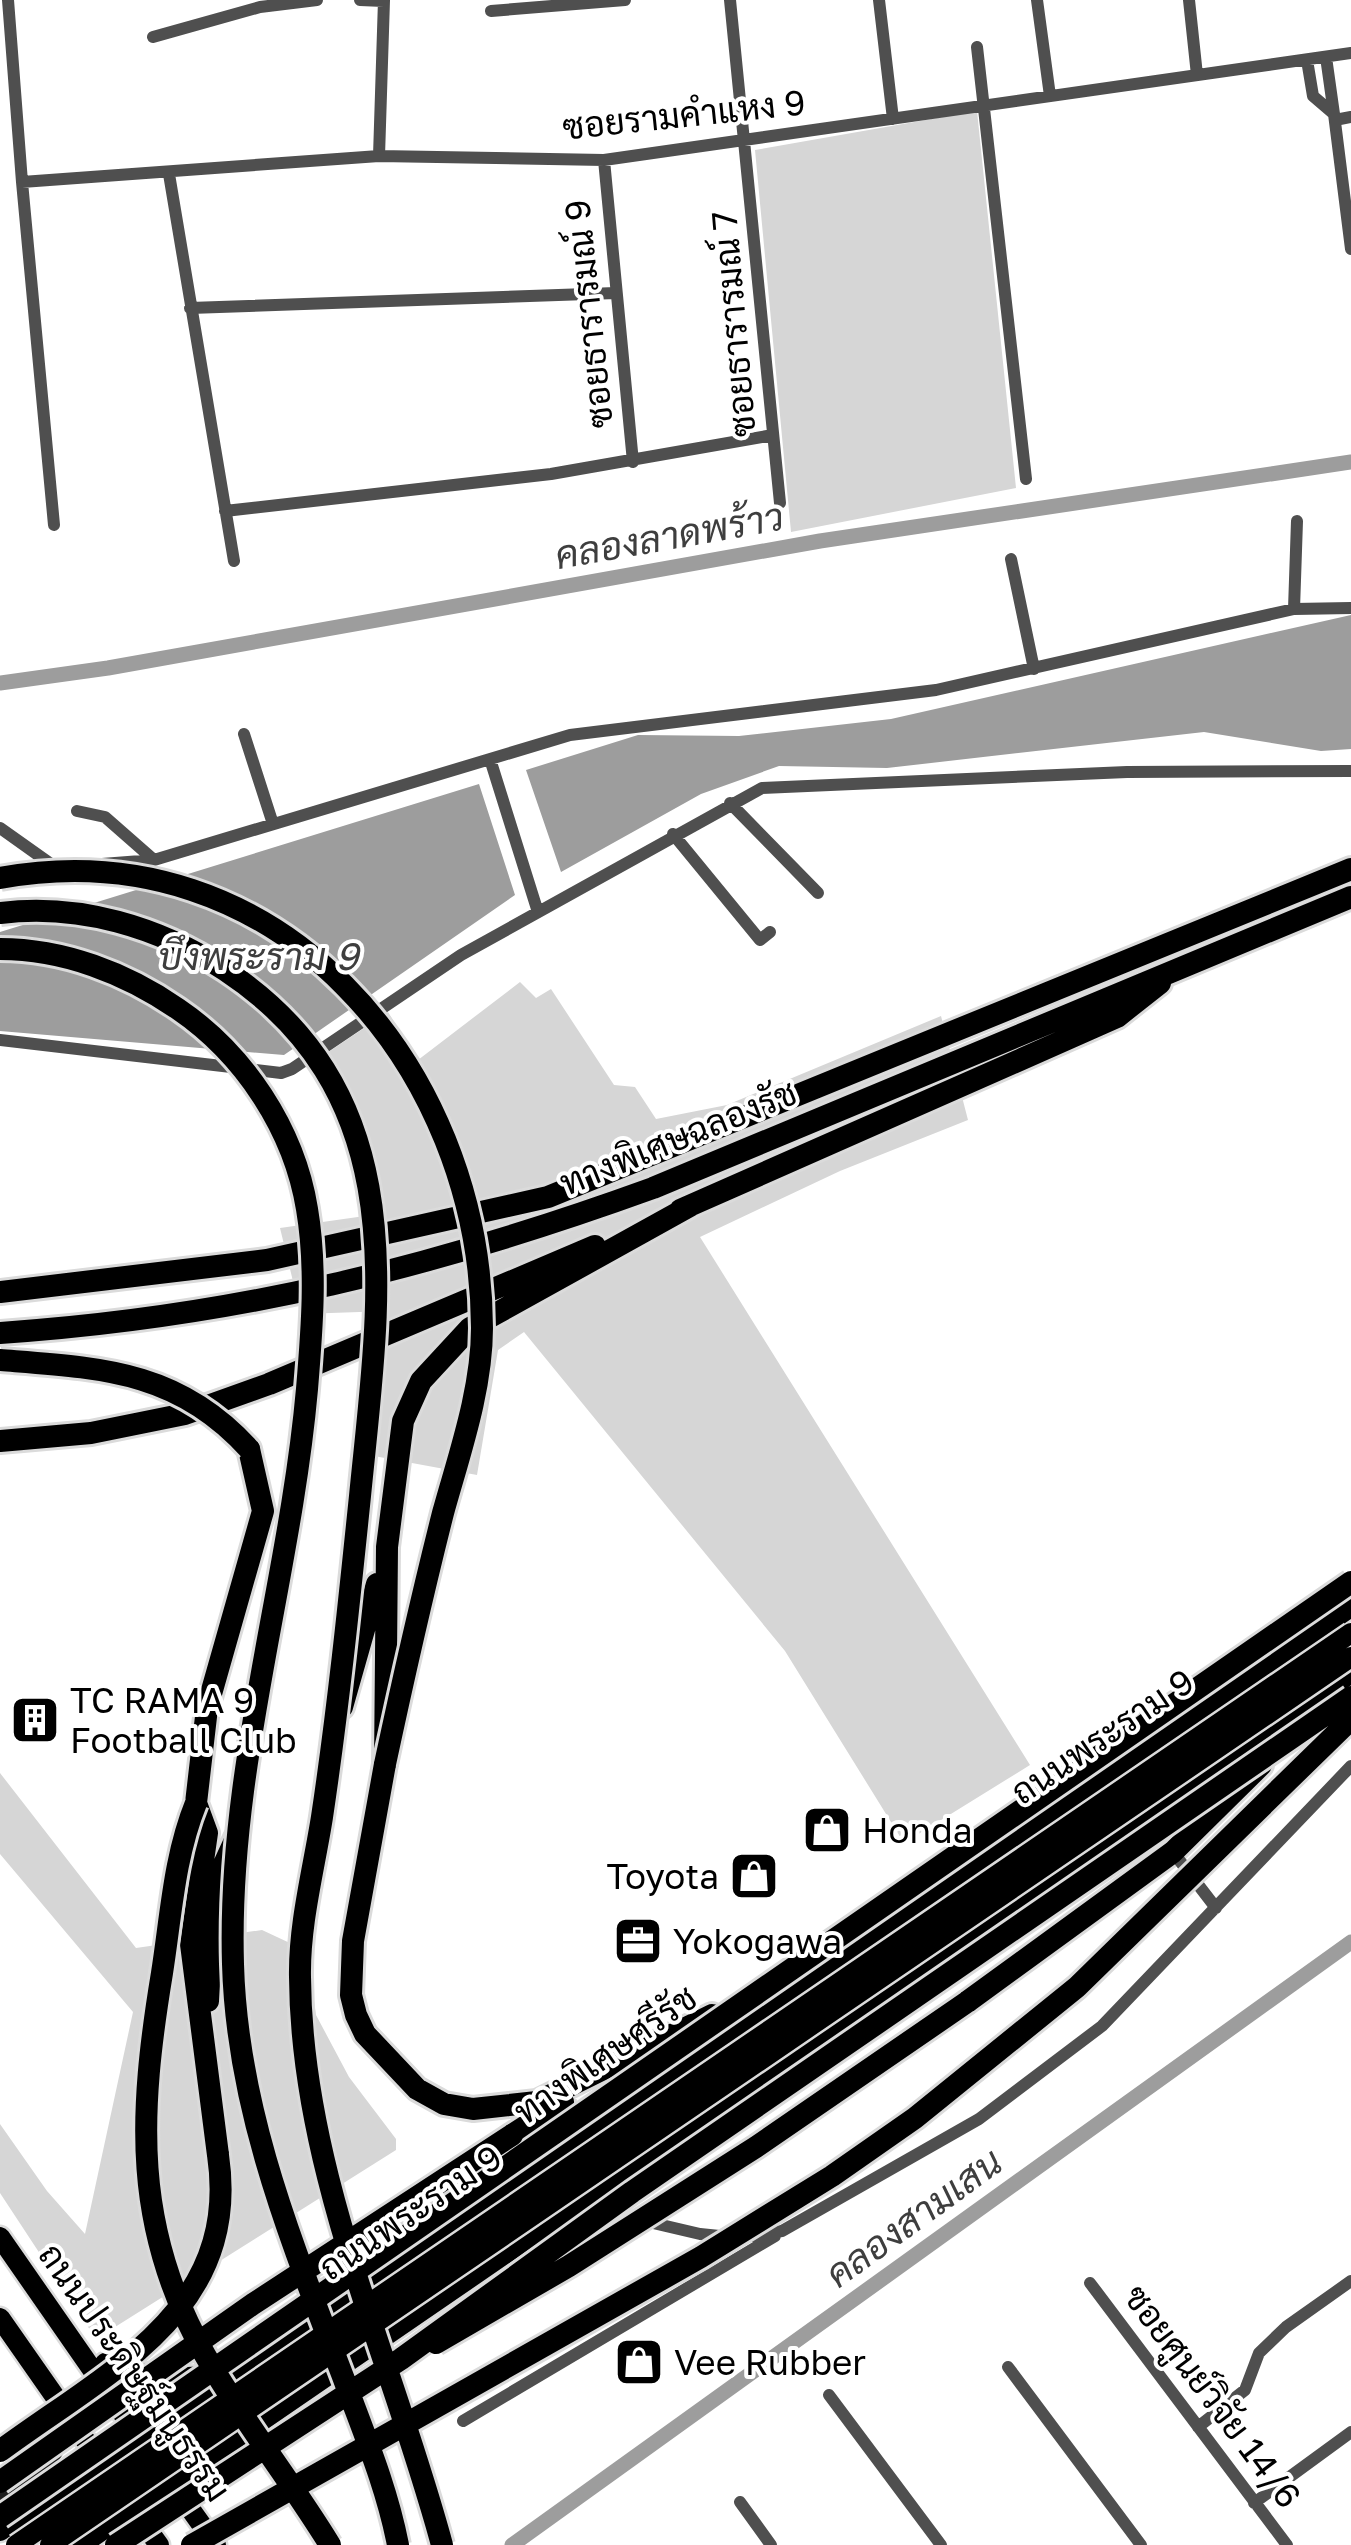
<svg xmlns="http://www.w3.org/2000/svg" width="1351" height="2545" font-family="'Golos Text',Sarabun,sans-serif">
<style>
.green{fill:#d6d6d6}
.water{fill:#9d9d9d}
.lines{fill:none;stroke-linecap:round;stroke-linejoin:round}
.canal{stroke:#9d9d9d;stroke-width:15}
.primary-casing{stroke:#dbdbdb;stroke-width:25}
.motorway-casing{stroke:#dbdbdb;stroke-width:28}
.minor{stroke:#4f4f4f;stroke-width:12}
.secondary{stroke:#1c1c1c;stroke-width:18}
.primary{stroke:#000;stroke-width:20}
.motorway{stroke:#000;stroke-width:22}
.primary-bridge-casing{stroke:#dbdbdb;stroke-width:25;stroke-linecap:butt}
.motorway-bridge-casing{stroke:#dbdbdb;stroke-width:28;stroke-linecap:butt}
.primary-bridge{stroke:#000;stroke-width:20}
.motorway-bridge{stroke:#000;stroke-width:22}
.labels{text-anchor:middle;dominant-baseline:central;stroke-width:8;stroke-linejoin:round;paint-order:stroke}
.street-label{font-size:35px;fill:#000;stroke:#fff}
.poi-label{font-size:35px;fill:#000;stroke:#fff;text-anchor:start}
.water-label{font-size:38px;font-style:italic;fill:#3e3e3e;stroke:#fff}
</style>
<rect width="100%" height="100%" fill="#fff"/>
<path class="green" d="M977 111 1016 488 791 532 755 150Z
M520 982 536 998 551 989 614 1085 635 1087 656 1119 727 1105 941 1016 968 1120 840 1171 700 1237 1030 1765 904 1843 785 1651 524 1332 498 1350 477 1475 374 1456 389 1311 301 1314 280 1228 379 1214 376 1166 324 1055 388 1012 418 1060Z
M0 1773 136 1948 262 1930 307 1951 316 2015 349 2077 396 2139V2150L96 2339 0 2193V2124L47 2191 85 2234 133 2012 0 1854Z"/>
<path class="water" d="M1351 615V749L1321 751 1204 732 887 768 779 766 701 794 561 872 526 770 638 735 739 736 891 719Z
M479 784 515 895 284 1055 0 1031V932Z"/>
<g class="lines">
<path class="canal" d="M0 683 108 668 820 541 1351 462
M512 2545 1351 1942"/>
<g class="primary-casing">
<path id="primary" d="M0 2237 139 2437
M0 2318 102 2464
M105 2363 164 2378 209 2376
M176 2489 216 2545
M138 2516 159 2545
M0 2531 1351 1607
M81 2545 1351 1673"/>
</g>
<g class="motorway-casing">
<path id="motorway" d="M690 1206 470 1328 421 1381 403 1421 387 1547 385 1764 353 1941 351 1995 356 2015 365 2034 417 2089 444 2104 473 2109 537 2102 712 2015
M680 1210 1117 1017 1160 983
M0 1292 267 1260 548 1197 1351 869
M0 1333C235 1317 432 1268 653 1188L1351 897
M0 1441 91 1433 185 1414 269 1384 595 1246
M342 1707 377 1584
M1286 1737 1326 1690
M208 2001 214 1886 236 1838
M967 2002 1173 1852 1261 1765
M512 2135 563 2102
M218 2155 191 1944 207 1833 196 1803 207 1708 263 1511 249 1449"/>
</g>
<path class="minor" d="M8 0 22 182
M360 0 384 1
M730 0 780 503
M879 0 893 119
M1037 0 1050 96
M1189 0 1197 75
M491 11 625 0
M153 37 260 7 317 0
M977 47 1026 479
M1307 60 1313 96 1334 114 1326 57
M1334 114 1351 249
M1335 120 1351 117
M379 156 384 0
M604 160 633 462
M169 174 234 561
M190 308 616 293
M225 511 551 474 773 435
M1297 521 1294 609 1351 608
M54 525 22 182 379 156 604 160 1351 53
M1011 559 1034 669
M244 734 273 824
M490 759 537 909
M730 803 818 893
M77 811 105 817 154 860
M0 828 55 867
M673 834 760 940 770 932
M102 864 154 860 570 735 936 690 1294 609
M0 1040 281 1073 292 1069 461 955 762 788 1127 772 1351 771
M1173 1852 1216 1908
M606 2212 700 2234 739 2238 782 2231 979 2119 1102 2026 1351 1766
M1090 2283 1287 2545
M1008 2367 1141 2545
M829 2395 941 2545
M463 2421 775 2236
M1198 2427 1245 2390 1259 2353 1286 2327 1351 2281
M740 2502 771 2545
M1254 2503 1351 2432"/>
<path class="secondary" d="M0 2501 38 2475 57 2447"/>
<use href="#primary" class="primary"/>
<use href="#motorway" class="motorway"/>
<g class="primary-bridge-casing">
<path id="primary-bridge" d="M16 2545 1351 1633
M50 2545 1351 1657"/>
</g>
<g class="motorway-bridge-casing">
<path id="motorway-bridge" d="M0 878C277 827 481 1066 482 1328 482 1390 459 1455 443 1513 422 1596 403 1680 385 1764
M0 913C79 903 159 927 225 970 417 1097 379 1301 360 1496 349 1603 338 1710 322 1817 314 1868 299 1924 300 1977 301 2172 392 2359 442 2545
M0 949C63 949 126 973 178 1009 244 1054 294 1129 307 1209 317 1268 312 1329 307 1389 290 1581 227 1769 233 1964 237 2112 293 2245 345 2382 365 2436 387 2488 398 2545
M0 1360C100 1368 178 1370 249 1449
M196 1803C174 1857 171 1916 162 1973 139 2112 132 2228 205 2355 243 2421 291 2481 330 2545
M436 2343 569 2266 756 2147 967 2002
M0 2451C108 2371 241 2311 218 2155
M0 2482 253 2304 512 2135
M0 2517 1351 1582
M116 2545 401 2359 632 2192 1351 1697
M192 2545 701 2257 832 2176 915 2118 1077 1987 1351 1719"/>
</g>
<use href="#primary-bridge" class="primary-bridge"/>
<use href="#motorway-bridge" class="motorway-bridge"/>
</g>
<defs>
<g id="building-square" transform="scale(2.5)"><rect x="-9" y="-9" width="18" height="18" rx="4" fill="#000" stroke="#fff"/><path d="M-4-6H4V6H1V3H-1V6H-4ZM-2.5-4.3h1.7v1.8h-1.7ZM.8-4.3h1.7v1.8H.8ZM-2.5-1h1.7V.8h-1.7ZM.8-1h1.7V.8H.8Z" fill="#fff"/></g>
<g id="shop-square" transform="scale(2.5)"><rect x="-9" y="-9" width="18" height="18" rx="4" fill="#000" stroke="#fff"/><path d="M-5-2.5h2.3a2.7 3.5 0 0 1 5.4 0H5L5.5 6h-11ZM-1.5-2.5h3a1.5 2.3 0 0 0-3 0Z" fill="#fff"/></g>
<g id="office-square" transform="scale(2.5)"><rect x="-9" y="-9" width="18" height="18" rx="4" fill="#000" stroke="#fff"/><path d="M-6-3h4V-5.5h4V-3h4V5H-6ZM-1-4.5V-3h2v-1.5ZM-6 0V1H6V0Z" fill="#fff"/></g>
</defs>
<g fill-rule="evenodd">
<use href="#building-square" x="35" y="1720"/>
<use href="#shop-square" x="827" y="1830"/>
<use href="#shop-square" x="754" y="1876"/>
<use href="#office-square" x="638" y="1941"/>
<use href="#shop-square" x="639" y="2362"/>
</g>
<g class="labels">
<g class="street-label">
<text transform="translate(684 114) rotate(-6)">ซอยรามคำแหง 9</text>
<text transform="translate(588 314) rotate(-96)">ซอยธารารมณ์ 9</text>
<text transform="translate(733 324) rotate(-95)">ซอยธารารมณ์ 7</text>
<text transform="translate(678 1137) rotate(-22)">ทางพิเศษฉลองรัช</text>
<text transform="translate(1102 1736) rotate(-34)">ถนนพระราม 9</text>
<text transform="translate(605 2054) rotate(-35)">ทางพิเศษศรีรัช</text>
<text transform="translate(410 2212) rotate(-34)">ถนนพระราม 9</text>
<text transform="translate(135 2372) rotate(55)">ถนนประดิษฐ์มนูธรรม</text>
<text transform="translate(1213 2396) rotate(53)">ซอยศูนย์วิจัย 14/6</text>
</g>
<g class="poi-label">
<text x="70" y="1700">TC RAMA 9<tspan x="70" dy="40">Football Club</tspan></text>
<text x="862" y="1830">Honda</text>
<text x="719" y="1876" text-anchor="end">Toyota</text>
<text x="673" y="1941">Yokogawa</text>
<text x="674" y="2362">Vee Rubber</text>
</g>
<g class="water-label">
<text transform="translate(669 535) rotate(-10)">คลองลาดพร้าว</text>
<text x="258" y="955">บึงพระราม 9</text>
<text transform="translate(913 2217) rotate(-36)">คลองสามเสน</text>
</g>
</g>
</svg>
